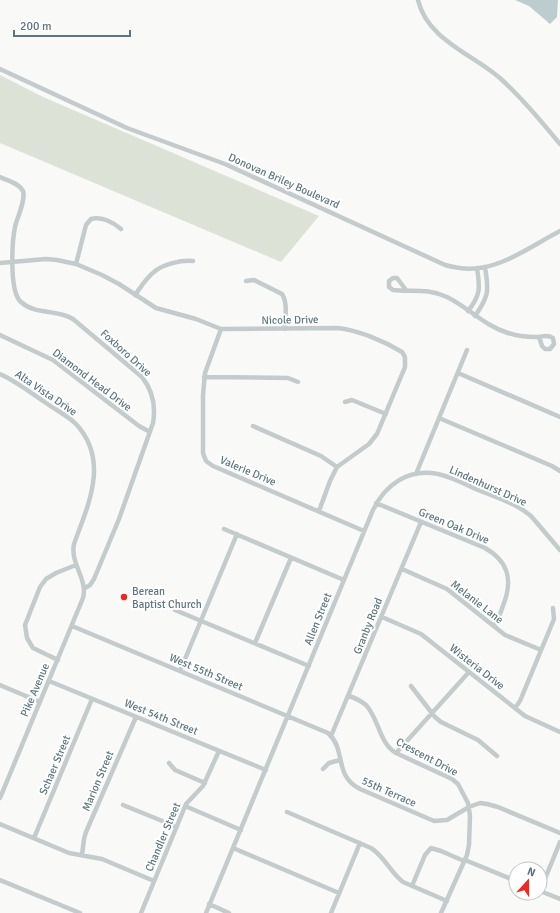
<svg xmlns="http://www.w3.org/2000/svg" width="560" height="913" font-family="Signika,sans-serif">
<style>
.green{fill:#dde2d7}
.water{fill:#bdcdcf}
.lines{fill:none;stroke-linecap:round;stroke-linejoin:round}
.minor{stroke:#c4cbcd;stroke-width:4.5}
.poi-dot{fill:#f1261f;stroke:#fff;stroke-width:1.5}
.labels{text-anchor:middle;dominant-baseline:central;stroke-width:4;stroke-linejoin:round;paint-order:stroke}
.street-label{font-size:11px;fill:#5e767e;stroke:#fff}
.poi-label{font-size:11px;fill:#5e767e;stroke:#fff;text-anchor:start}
</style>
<rect width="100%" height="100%" fill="#f9f9f7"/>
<path class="green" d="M0 75 43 97 319 216 281 262 0 143Z"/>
<path class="water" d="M515 0H558L557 17 550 24 529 6Z"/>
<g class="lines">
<path class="minor" d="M418 0C427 40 475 55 502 80 523 99 542 122 560 144
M0 69 127 128 225 164 445 265C456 268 467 270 479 268 506 265 535 244 560 231
M0 177C8 181 19 183 23 191 26 200 17 218 15 227 12 242 9 292 21 302 35 315 57 309 73 319L142 377C153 391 156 406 153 423L119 519 94 579 90 585 85 588
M0 263 46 259 57 260 76 264 102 275 119 284 156 308 196 319 221 329 337 328C358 330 384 341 402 352L405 357V367L377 434 369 444 337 467 330 481 319 511
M76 264 86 225 91 219C101 216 113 222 121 229
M246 281 254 280 282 294C288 303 285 318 285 329
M406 290 397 278H393L389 281V287L393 290C412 292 428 288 447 297 469 308 485 326 508 333 517 336 526 337 536 337 543 337 547 334 553 338L554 344 550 349H545L542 346 539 337
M135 295C141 287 146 278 154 272 163 264 181 260 193 261
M468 311C481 295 480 287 477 268
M475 316C489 296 489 291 485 267
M221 329 205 373 203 395V453L206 461 213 466 364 531
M0 335 53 360 139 426 150 432
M458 373 560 417
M0 374C16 381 31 393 46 403 56 410 68 416 76 424 110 461 88 505 74 544 70 564 88 579 83 598L0 798
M204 377 288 378 298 382
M345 402 352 400 386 414
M439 418 552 466 560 471
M253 426 321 456 337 467
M416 474 467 350
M376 503 485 548C508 561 513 579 504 603 501 611 499 619 494 626
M224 529 344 580
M402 569 447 589 505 635 541 650
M175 610 309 666
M382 617 421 634 525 716 560 732
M72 626 328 733C347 750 333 775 360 789L434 821 447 820 469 807 480 803 487 804 498 807 560 833
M255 643 291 558
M58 660 33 648 27 638 25 625 40 587 46 579 56 573 76 565
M180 671 237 534
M49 681 266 770
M0 685 40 702
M411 686 435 717 441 722 478 740 497 756
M349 696C355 698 361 701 366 705 379 719 379 743 396 753L452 779 458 784 468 803 470 816 469 845 467 855 441 913
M515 708 520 701 554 619 553 608
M331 736 421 522
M396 753 469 672
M169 763 175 770 205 783
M323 769 329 763 340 760
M123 805 177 827
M185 806 241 830
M287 812 371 848C385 857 390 872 403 882L447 901
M0 824 69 853 102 859 154 881
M34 838 92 699
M560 842 540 891 560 899
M233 848 339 893
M82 855 84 839 86 832 136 717
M465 860 516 881
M0 880 80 913
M412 886 425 855 431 848 441 851 464 861
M209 904 229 913
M141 913 186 804 203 786 219 751
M206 913 373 510C385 485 408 468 438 474 452 477 465 484 478 490 493 496 509 501 523 510L531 516 560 550
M331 913 360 843"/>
</g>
<circle class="poi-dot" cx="124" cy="597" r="4"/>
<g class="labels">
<g class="street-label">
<text transform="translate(284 181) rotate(24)">Donovan Briley Boulevard</text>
<text transform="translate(290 320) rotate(-1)">Nicole Drive</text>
<text transform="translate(126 353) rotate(42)">Foxboro Drive</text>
<text transform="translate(92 380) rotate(37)">Diamond Head Drive</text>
<text transform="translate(46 393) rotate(34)">Alta Vista Drive</text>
<text transform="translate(248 471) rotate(23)">Valerie Drive</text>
<text transform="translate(488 486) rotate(24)">Lindenhurst Drive</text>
<text transform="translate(454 526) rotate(23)">Green Oak Drive</text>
<text transform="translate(477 602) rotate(38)">Melanie Lane</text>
<text transform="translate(318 619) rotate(-68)">Allen Street</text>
<text transform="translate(368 626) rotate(-68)">Granby Road</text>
<text transform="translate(477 667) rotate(38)">Wisteria Drive</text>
<text transform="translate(206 672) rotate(23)">West 55th Street</text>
<text transform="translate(35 690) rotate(-67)">Pike Avenue</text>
<text transform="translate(161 717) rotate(22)">West 54th Street</text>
<text transform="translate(427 757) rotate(28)">Crescent Drive</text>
<text transform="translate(55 765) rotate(-67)">Schaer Street</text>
<text transform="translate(98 781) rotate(-67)">Marion Street</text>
<text transform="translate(389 792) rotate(24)">55th Terrace</text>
<text transform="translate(163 837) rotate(-67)">Chandler Street</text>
</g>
<g class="poi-label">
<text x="132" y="591">Berean<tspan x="132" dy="13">Baptist Church</tspan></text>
</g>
</g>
<g transform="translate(528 881) rotate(21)"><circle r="19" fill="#ffffff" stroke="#bfc8cb"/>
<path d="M0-3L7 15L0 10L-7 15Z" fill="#f1261f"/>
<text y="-6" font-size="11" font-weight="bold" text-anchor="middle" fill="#5e767e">N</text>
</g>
<path d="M14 30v6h116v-6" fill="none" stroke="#5e767e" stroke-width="2"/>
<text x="20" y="30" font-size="12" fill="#5e767e" stroke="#ffffff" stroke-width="3" paint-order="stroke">200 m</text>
</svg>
